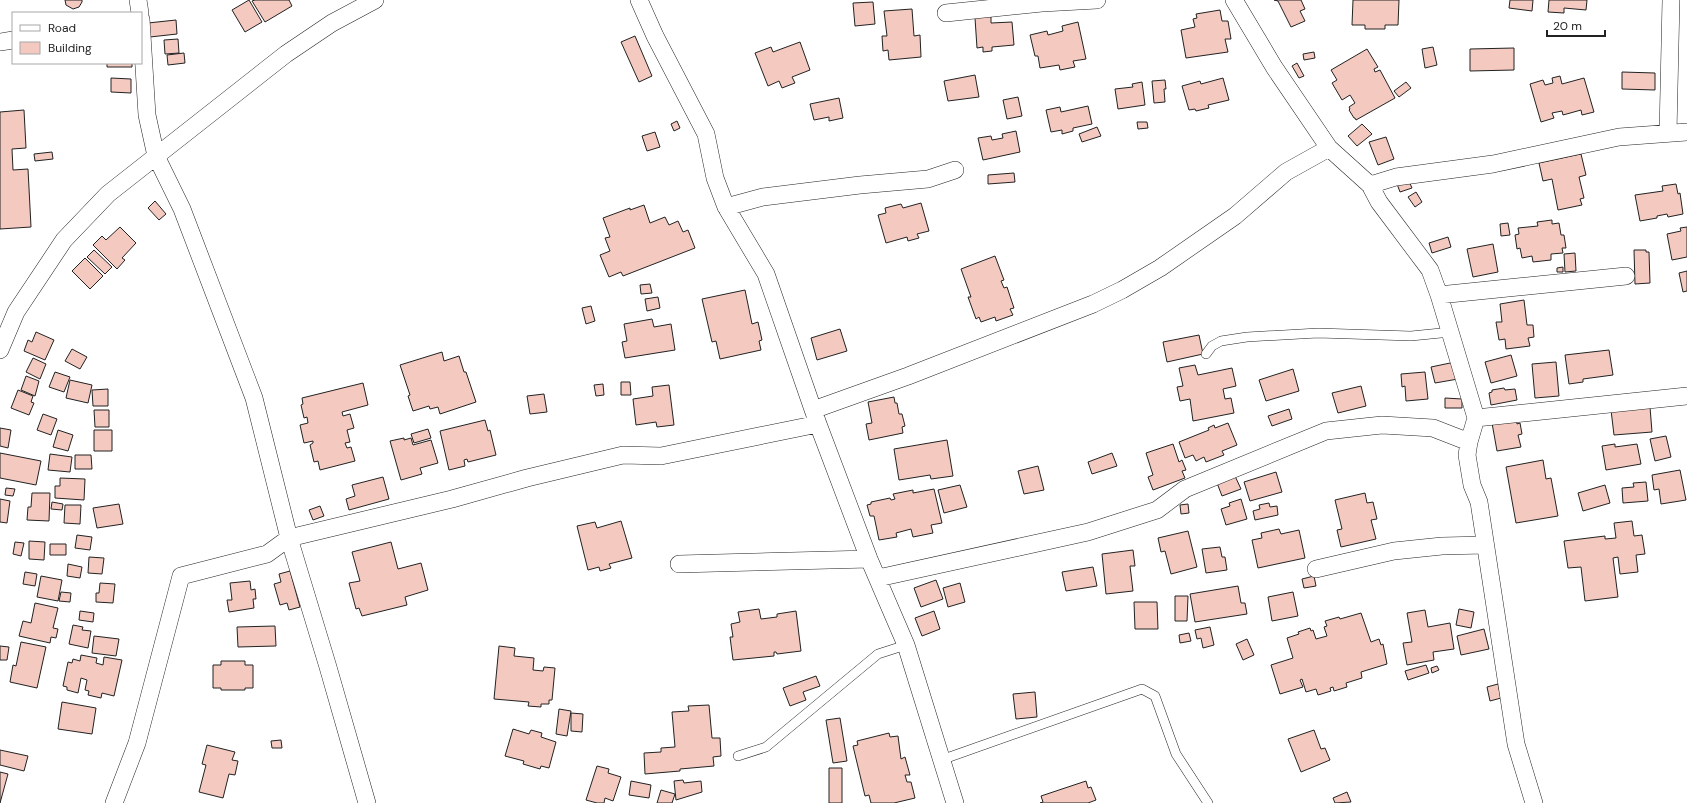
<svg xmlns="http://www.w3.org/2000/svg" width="1687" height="803" font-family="'DM Sans',sans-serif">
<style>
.building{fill:#f3c9c0;stroke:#222}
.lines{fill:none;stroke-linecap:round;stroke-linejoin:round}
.service-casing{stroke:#222;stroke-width:10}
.minor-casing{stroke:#222;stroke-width:18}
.service{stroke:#fff;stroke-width:9}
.minor{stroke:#fff;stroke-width:17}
</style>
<rect width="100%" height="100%" fill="#fff"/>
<path class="building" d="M65 0H82V2L79 7 73 9 66 5Z
M249 0 262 22 245 32 232 10Z
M255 0H289L292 6 265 22 252 1Z
M1274 0H1301L1305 9 1300 11 1305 21 1291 27 1278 1Z
M1353 0H1399L1398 25H1385V29H1365V25H1352Z
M1510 0H1533L1532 11 1509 8Z
M1549 0H1587L1586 10 1564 8V13L1548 12Z
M873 2 875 24 855 26 853 3Z
M912 9 914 36 920 35 921 57 889 60 888 50 883 51 882 36H887L884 11Z
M1220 10 1222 21H1228L1231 39H1225L1228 52 1186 58 1181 30 1195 27 1193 19 1197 18 1196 14Z
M991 16V23L1012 22 1014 45 992 47V51L983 52V47L977 48 975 18Z
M176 20 177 34 150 37 148 23Z
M1078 22 1086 59 1073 61 1075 67 1060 70 1059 65 1040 68 1038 56H1035L1030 35 1047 31 1048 35 1063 31 1062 26Z
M635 36 652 76 639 82 621 42Z
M178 39 179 53 165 54 164 40Z
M800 42 810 70 792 77 795 83 782 88 779 81 768 86 755 53 771 47 773 52Z
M1433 47 1437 65 1425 68 1422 49Z
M1514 48V70L1470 71V49Z
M1367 49 1378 67 1374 69 1375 72 1380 70 1395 98 1356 120 1355 118H1354L1349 110 1350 109 1349 107 1355 103 1350 95 1342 100 1332 83 1337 80 1331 70Z
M1314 52 1315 58 1304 60 1303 54Z
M184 53 185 63 168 65 167 55Z
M107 63H132V67H107Z
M1297 63 1304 76 1299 78 1292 66Z
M1622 72 1655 73V90L1622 89Z
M975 75 979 97 948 101 944 81Z
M1560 76 1562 84 1584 78 1594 112 1582 115 1581 110 1563 115 1562 111 1552 113 1554 118 1541 122 1530 84 1543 80 1545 85 1553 83 1552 78Z
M111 78 131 79V93L111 92Z
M1223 78 1229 100 1208 105 1209 108 1196 111 1195 109 1189 110 1182 86 1200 81 1201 84Z
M1165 80 1166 89H1164L1165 102 1154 103 1152 81Z
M1142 82 1145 105 1118 109 1115 89 1133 87 1132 84Z
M1406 82 1411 88 1399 97 1394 91Z
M1018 97 1022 116 1007 119 1003 100Z
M839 98 843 118 829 121V117L814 120 810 104Z
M1088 106 1092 124 1073 128V131L1062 134V130L1051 132 1046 110 1060 107 1061 112Z
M24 110 26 148 12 149 13 170 28 169 31 227 0 229V112Z
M677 121 680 128 674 131 671 124Z
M1137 122H1147L1148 128 1138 129Z
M1362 124 1372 134 1357 146 1348 136Z
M1097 127 1101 136 1082 142 1079 134Z
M1016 131 1020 152 983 160 978 138 991 136 992 140 1003 138 1002 134Z
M655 132 660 147 647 151 642 136Z
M1386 137 1394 159 1378 165 1369 142Z
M52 152 53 159 35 161 34 154Z
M1581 154 1586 175 1579 177 1584 198 1580 199 1582 205 1558 210 1552 179 1543 181 1539 163Z
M1014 173 1015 182 988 184V175Z
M1408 179 1412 188 1400 192 1397 184Z
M1676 184 1678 194 1680 193 1683 214 1668 217 1667 214 1657 216V218L1640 221 1635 195 1663 191 1662 186Z
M1416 192 1422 202 1415 207 1408 197Z
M155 201 166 214 159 220 148 208Z
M921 203 929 231 917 234 919 238 908 241 907 237 886 243 878 215 886 213 885 208 901 204 903 208Z
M644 205 650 223 665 217 669 225 678 221 683 232 688 230 695 248 623 276 621 272 609 277 600 255 610 251 605 238 610 237 603 218 630 208V210Z
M1552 220V224L1559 223 1561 235H1564L1566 248H1562L1563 253 1551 254V260L1533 262 1532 256 1522 258 1520 248 1517 249 1515 235 1519 234 1518 228 1538 226 1537 222Z
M1508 223 1510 235 1501 236 1500 224Z
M120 227 136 243 122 258 125 260 117 269 93 245 102 236 106 240Z
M1687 227V257L1672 260 1667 234 1681 231 1680 228Z
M1448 237 1451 247 1432 253 1429 243Z
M1493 244 1498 272 1473 277 1467 249Z
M94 250 112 267 105 274 87 257Z
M1634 250H1646V252H1649L1650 283 1635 284Z
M1575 253 1576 271 1565 272 1564 254Z
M995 256 1004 280 1001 281 1004 288 1007 287 1014 308 1010 309 1013 315 996 321 995 317 981 322 979 317 976 319 968 297H971L961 269Z
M85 258 103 276 90 289 72 271Z
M1563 267V272H1557V268Z
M1687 271V291L1683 292 1679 273Z
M650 284 652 293 641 294 640 285Z
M745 290 752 324 758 322 762 340 759 341 761 350 720 359 716 341 712 342 702 299Z
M658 297 660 308 647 311 645 299Z
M1524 300 1527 325H1533L1534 337 1528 338 1530 346 1506 349 1505 339 1499 340 1496 322H1502L1500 304Z
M591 306 595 321 586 324 582 308Z
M652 319 654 327 671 324 675 350 625 358 622 342 627 341 624 324Z
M840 329 847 351 817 360 811 338Z
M36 332 54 340 45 360 24 351 28 340 32 342Z
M1199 335 1203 354 1167 362 1163 342Z
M72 349 87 357 80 369 65 361Z
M1609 350 1613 375 1583 379V382L1569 384 1565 355Z
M442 352 444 361 459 356 464 372H466L476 402 440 414 438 407 430 409 429 406 413 411 408 396 410 395 400 365Z
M1511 355 1517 376 1491 383 1485 362Z
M33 358 46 364 40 379 26 372Z
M1455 362 1458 379 1435 383 1431 367Z
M1556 362 1559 396 1535 398 1532 364Z
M1195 365 1198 375 1232 368 1236 386 1223 389 1225 399 1231 398 1234 413 1193 421 1190 399 1180 401 1177 387 1183 386 1179 368Z
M1293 369 1299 391 1266 401 1259 380Z
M55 372 70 377 64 392 49 387Z
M1425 372 1428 399 1406 401 1405 386 1402 387 1401 374Z
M26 376 39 381 35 396 21 390Z
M70 380 92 385 88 403 66 398Z
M621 382H630L631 395H621Z
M363 383 368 405 342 412 343 416 350 414 354 428 347 430 350 442 345 443 347 448 351 447 355 461 320 470 318 461 314 462 310 445 313 443V441L304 443 300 425 308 423 307 417 304 418 301 405 303 404 302 398Z
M603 384 604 395 596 396 594 385Z
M669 385 674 425 657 427 656 422 636 425 633 399 653 396 652 387Z
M1361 386 1366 406 1338 413 1332 393Z
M1504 388 1505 390 1515 389 1517 400 1491 405 1489 393 1492 392V390Z
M108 389V406H93L92 390Z
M18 390 33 396 31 402 34 403 29 415 11 408Z
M544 394 547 412 530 414 527 396Z
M894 397 895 403H897L899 414H902L905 426 902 427 903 433 869 440 866 424 872 423 868 402Z
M1445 398 1462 399V408H1445Z
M1650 407 1652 432 1614 435 1611 410Z
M1289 409 1292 419 1272 426 1268 416Z
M94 410H109V427H95Z
M43 414 57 419 51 435 37 430Z
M1516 419 1517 424 1520 423 1522 434 1518 435 1521 447 1497 451 1492 423Z
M485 420 488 431 490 430 496 455 468 462 467 459 464 460 465 466 449 470 440 431Z
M1228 423 1237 445 1222 451 1224 455 1206 462 1204 457 1196 461 1193 455 1185 458 1179 442 1209 430 1208 428 1214 425 1215 428Z
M0 428 11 430 8 448 0 446Z
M428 429 431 438 414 443 411 434Z
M58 430 73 435 68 451 53 447Z
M94 430H112V451H94Z
M1666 436 1671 457 1655 461 1650 439Z
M404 438V440L411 438 413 445 431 440 438 463 420 468 422 474 401 480 390 441Z
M947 440 953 476 931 479 930 475 899 480 894 449Z
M1173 444 1179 462 1182 460 1186 470 1182 471 1185 478 1153 490 1148 477 1153 475 1146 453Z
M1615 444V447L1637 444 1641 464 1606 470 1602 446Z
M0 453 41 461 36 485 0 478Z
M1112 453 1117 466 1092 474 1088 462Z
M50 454 72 457 70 472 48 470Z
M75 455H91L92 469H75Z
M1543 460 1546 479 1551 478 1558 516 1516 523 1506 467Z
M1038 466 1044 490 1024 494 1018 471Z
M1680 470 1686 500 1661 504 1659 489 1654 490 1652 475Z
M1276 472 1282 492 1250 501 1244 482Z
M1235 476 1241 489 1222 496 1217 483Z
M383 477 389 499 349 510 346 499 355 496 352 485Z
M60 478 85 479 84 500 55 498V486H60Z
M1646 482 1648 501 1623 503 1622 488 1634 487 1633 483Z
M960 485 967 507 944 513 938 490Z
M1605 485 1610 503 1583 511 1578 493Z
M6 488 15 489 13 496 5 495Z
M934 489 942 523 931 525 933 533 913 537 911 529 896 533 897 537 879 540 874 516H870L867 505 871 504V502L890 498 891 500 895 499 893 494 913 490V493Z
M32 493H50L49 521 27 520 28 507H31Z
M1365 493 1367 503 1373 502 1377 519 1371 520 1376 539 1341 547 1337 530 1342 529 1335 500Z
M0 499 10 501 7 523 0 522Z
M1241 499 1247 519 1226 525 1221 509 1230 506 1229 503Z
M52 502 63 504 62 510 51 509Z
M1269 503 1270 507 1277 506 1278 515 1255 520 1253 511 1260 509 1259 505Z
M119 504 123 524 97 528 93 508Z
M1188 504 1189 513 1181 514 1180 505Z
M65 505H81L80 524 64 523Z
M320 506 324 516 313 520 309 510Z
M621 521 632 558 609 564 611 568 600 571 599 567 588 570 577 526 595 522 597 528Z
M1632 521 1634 536 1642 535 1645 554 1636 555 1638 572 1620 574 1618 557 1613 558 1618 597 1585 601 1581 567 1568 568 1564 541 1605 536V539L1616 538 1614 523Z
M1279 529 1281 534 1299 530 1305 558 1258 568 1252 540 1262 538 1261 533Z
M1188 531 1197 567 1171 574 1165 551 1161 552 1158 538Z
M77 535 92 537 90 550 75 548Z
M29 541 45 542 44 560 29 559Z
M15 542 24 543 21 556 13 554Z
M391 542 398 569 421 563 428 590 405 597 407 605 362 616 359 608 356 609 349 583 360 581 352 552Z
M50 544H66V555H50Z
M1220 547 1222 557H1225L1227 570 1206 573 1202 549Z
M1133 550 1135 566H1130L1133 591 1106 594 1102 554Z
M89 557 104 558 102 574 88 573Z
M68 564 82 567 80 578 67 576Z
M1093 567 1097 586 1066 591 1062 572Z
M290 571 300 607 289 610 287 603 280 605 274 584 281 582 279 574Z
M25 572 37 574 35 586 23 584Z
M41 576 62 580 58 601 37 597Z
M1314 576 1316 586 1304 588 1302 579Z
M936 580 943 599 921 607 914 588Z
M250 581 251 590 255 589 256 599H253L254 608 229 612 227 600H232L230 583Z
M100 583 115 584 113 603 96 602V593H99Z
M960 583 965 602 948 607 943 588Z
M1238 586 1241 603H1245L1247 614 1195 622 1190 594Z
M61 592 71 593 70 602 59 601Z
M1293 592 1298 616 1272 621 1268 597Z
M1175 596H1188L1187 621H1175Z
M1134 602H1157L1158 629H1135Z
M35 603 58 608 53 628 58 629 56 638 51 637 50 643 19 636 23 621 31 623Z
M759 609 761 619 777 617V614L796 611 801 651 777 654 776 652H774V656L733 660 730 637H733L731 624 740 622 738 612Z
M1459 609 1474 612 1471 628 1456 625Z
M1425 610 1428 627 1450 623 1454 649 1433 652 1434 660 1407 665 1403 643 1412 642 1407 613Z
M80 611 94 613 93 622 79 620Z
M934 611 940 629 922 636 915 618Z
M1361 613 1371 642 1379 639 1381 645 1383 644 1387 664 1361 672 1362 678 1346 683 1347 687 1334 691 1333 687 1330 688 1331 691 1318 695 1316 689 1306 692 1302 679 1300 680 1303 687 1280 694 1271 665 1293 658 1287 638 1299 634 1298 632 1310 628 1311 631 1313 630 1316 639 1327 636 1324 627 1327 626 1325 621 1339 617 1340 619Z
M73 625 83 627 82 630 91 631 88 648 69 644Z
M275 626 276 646 238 647 237 627Z
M1210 627 1214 645 1203 648 1201 638 1197 639 1195 630Z
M1484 629 1489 649 1461 655 1457 636Z
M1189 633 1191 641 1180 643 1179 635Z
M94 636 119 639 116 656 92 653Z
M1247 639 1254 655 1243 660 1236 644Z
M21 642 46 647 37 688 10 682 13 665 16 666Z
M0 646 9 647 7 660H0Z
M499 646 515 648 514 656 534 658 533 670 543 671 544 667 555 668 552 700H549V704H541V707L528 706 529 702 494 699Z
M81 655 97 658 96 663 103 665 104 657 122 660 114 696 102 693 101 698 88 695 89 691 85 690 87 680 81 678 78 693 67 690V687L63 686 68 662 72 663 73 659 80 661Z
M221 661H245V665H253V688H245V690H221V688H213V665H221Z
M1426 665 1429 673 1408 680 1405 671Z
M1437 666 1439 670 1432 673 1431 668Z
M816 676 820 686 803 692 806 700 790 706 783 688Z
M1498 684 1501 698 1490 701 1487 687Z
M1035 692 1037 717 1016 719 1013 694Z
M62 702 96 708 92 734 58 729Z
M709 705 712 738H720L721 756 713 757 714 766 680 769V771L645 774 644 753 661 752V748L675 747 672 712 689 711 688 706Z
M559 709 571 711 567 736 556 734Z
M571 713 583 714 582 732 571 731Z
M840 718 847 761 833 763 826 720Z
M513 729 529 734 531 730 542 733 541 737 556 742 549 768 541 766 540 769 523 764 524 761 505 756Z
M1314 730 1321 749 1325 748 1330 760 1301 772 1288 739Z
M889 733 890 737 898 736 901 759 905 757 910 775H905L907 782H911L915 798 894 803H871L869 795 865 796 853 746 858 745 857 741Z
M281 740 282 748H272L271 741Z
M207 745 235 752 232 760 238 761 235 775 229 774 223 798 199 792 206 765 202 764Z
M0 750 28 756 24 771 0 765Z
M597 766 609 769 608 773 621 777 613 801 605 798 604 803H597L586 800Z
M829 768H842V803H829Z
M0 772 8 774 0 803Z
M683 780 684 783 701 781 702 792 676 800 674 781Z
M631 781 651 785 649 798 629 795Z
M1086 781 1088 788 1091 787 1096 800 1088 803H1040L1043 802 1041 796Z
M661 790 675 794 672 803H657Z
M1347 792 1351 802 1335 803 1333 798Z"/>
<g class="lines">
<g class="service-casing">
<path id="service" d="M1206 354 1212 346 1221 341 1247 337 1318 333 1411 336 1451 332
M738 756 766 747 878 654 906 645
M941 760 1142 689 1155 696 1176 754 1208 803"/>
</g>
<g class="minor-casing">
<path id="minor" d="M138 0 140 13
M639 0 655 36 706 134 715 178 726 207 766 274 818 424 869 559 906 645 955 803
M1234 0 1274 67 1329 148 1370 185 1379 202 1430 270 1439 295 1476 418 1469 442 1467 455 1472 485 1479 502 1516 744 1534 803
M946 13 1042 3 1097 0
M141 19 147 115 156 156 182 209 254 398 289 538 328 667 367 803
M0 42 13 40
M1668 133 1671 0
M1370 185 1396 177 1493 164 1619 137 1687 132
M726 207 763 197 860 185 928 179 955 170
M1439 295 1626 276
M0 350 16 312 64 240 108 194 286 54 332 23 375 0
M813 410 908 376 1093 304 1122 290 1160 268 1235 216 1286 172 1329 148
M1476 418 1687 396
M679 564 869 559
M1316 569 1394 551 1442 546 1485 545
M878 578 1088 532 1157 510 1185 489 1326 431 1382 425 1433 428 1469 442
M114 803 137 743 181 576 267 554 289 538 452 499 527 478 623 455 661 456 818 424"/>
</g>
<use href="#service" class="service"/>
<use href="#minor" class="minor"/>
</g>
<rect x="12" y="12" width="130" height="52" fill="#ffffff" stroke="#a7a7a7"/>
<rect x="20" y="25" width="20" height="6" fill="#ffffff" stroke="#a7a7a7"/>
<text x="48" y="32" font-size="12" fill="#222222">Road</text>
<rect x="20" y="42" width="20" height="12" fill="#f3c9c0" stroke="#a7a7a7"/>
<text x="48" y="52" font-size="12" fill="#222222">Building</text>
<path d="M1547 30v6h58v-6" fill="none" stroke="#222222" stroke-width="2"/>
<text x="1553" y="30" font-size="12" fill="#222222" stroke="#ffffff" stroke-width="3" paint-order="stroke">20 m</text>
</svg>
